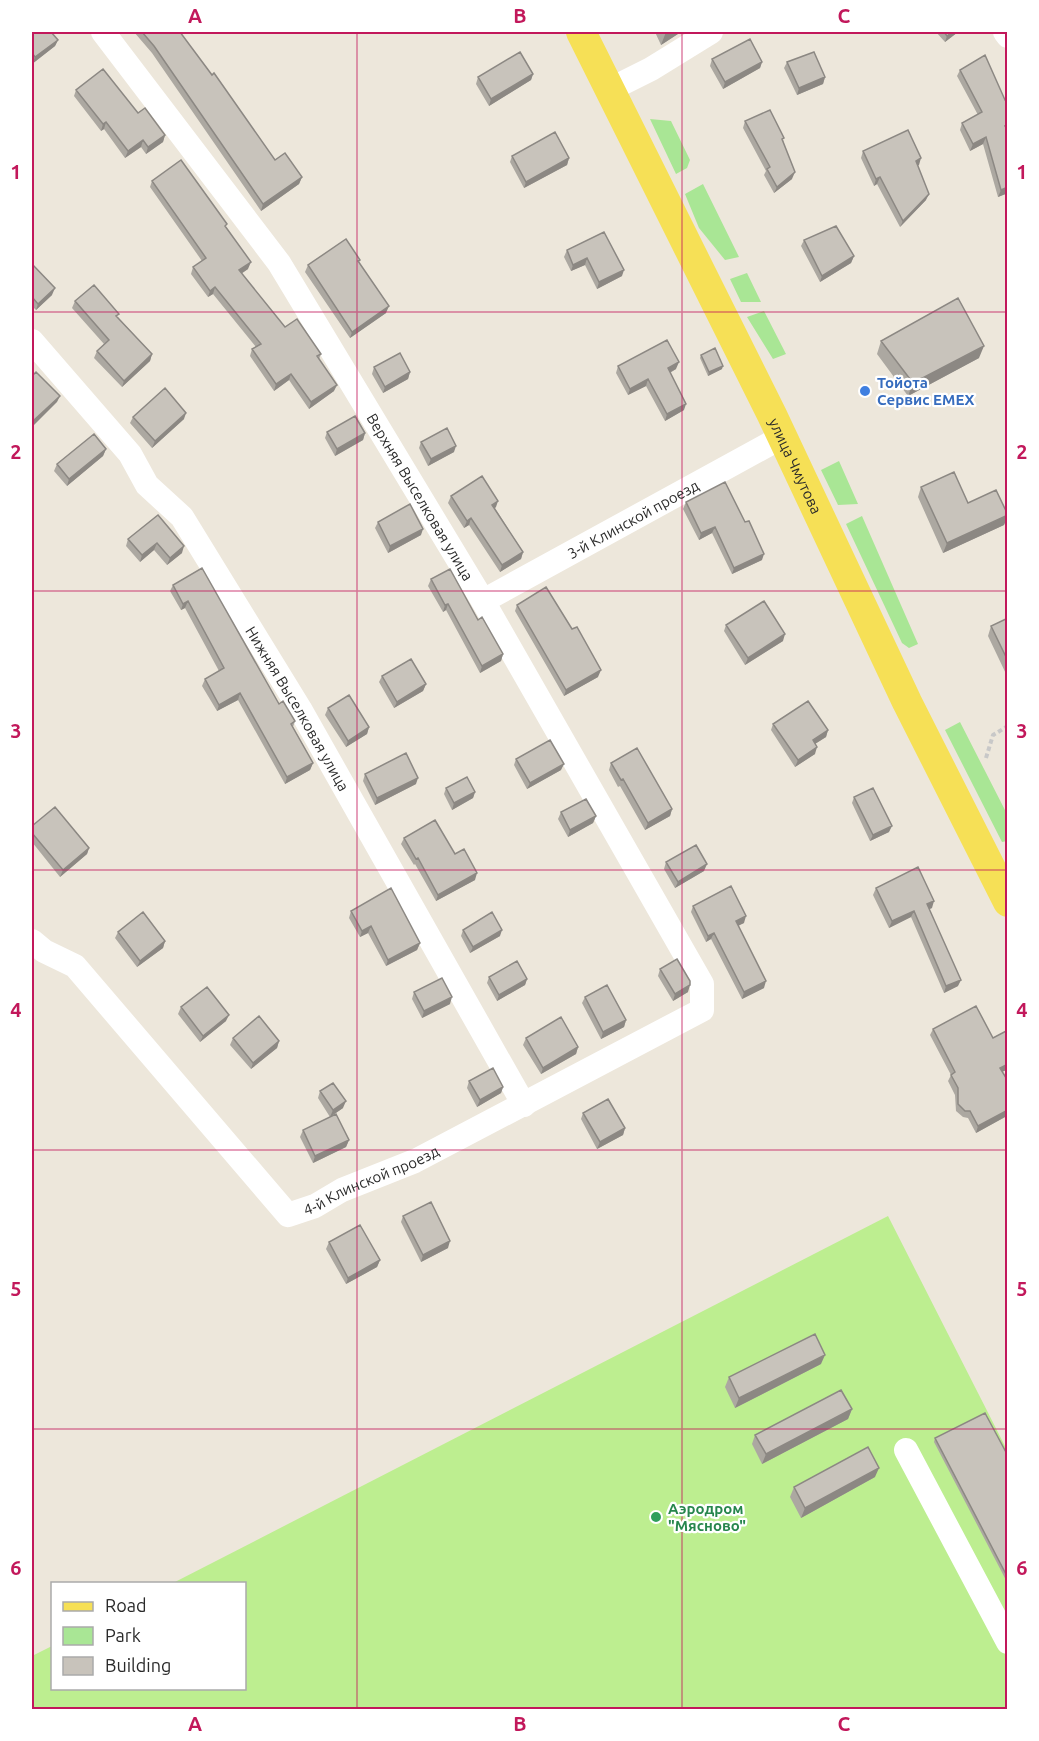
<svg xmlns="http://www.w3.org/2000/svg" width="1039" height="1741" font-family="Ubuntu,sans-serif">
<style>
.green{fill:#a9e695}
.pitch{fill:#bdee90}
.lines{fill:none;stroke-linecap:round;stroke-linejoin:round}
.path{stroke:#c8c8c8;stroke-width:4;stroke-dasharray:4.5 3;stroke-linecap:butt}
.minor{stroke:#fff;stroke-width:24}
.major{stroke:#f6e056;stroke-width:30}
.wall{fill:#aca8a1}
.shaded-wall{fill:#8c8883}
.building{fill:#c8c3bb;stroke:#8c8883;stroke-width:1.5}
.grid{fill:none;stroke:#c2185b;stroke-width:1.5;stroke-opacity:0.55}
.shop-dot{fill:#3f7fe0;stroke:#fff;stroke-width:2}
.leisure-dot{fill:#2e9e5b;stroke:#fff;stroke-width:2}
.labels{text-anchor:middle;dominant-baseline:central;stroke-width:4.5;stroke-linejoin:round;paint-order:stroke}
.shop-label{font-size:15px;font-weight:bold;fill:#366cbe;stroke:#fff;text-anchor:start}
.street-label{font-size:15px;fill:#2a2a2a;stroke:#fff}
.leisure-label{font-size:15px;font-weight:bold;fill:#27864d;stroke:#fff;text-anchor:start}
.neatline{fill:none;stroke:#c2185b;stroke-width:2}
.grid-label{font-size:20px;text-anchor:middle;font-weight:bold;fill:#c2185b}
</style>
<rect width="100%" height="100%" fill="#ede7db"/>
<path class="green" d="M650 119 671 121 690 160 687 168 676 174Z
M703 184 739 257 725 260 699 228 685 194Z
M747 273 761 302H741L730 279Z
M764 311 786 354 773 359 747 317Z
M839 461 858 504 838 505 821 470Z
M862 516 918 644 909 648 902 643 846 524Z
M960 722 1007 814V841L1002 842 945 730Z"/>
<path class="pitch" d="M888 1216 1007 1450V1709L32 1710V1656L52 1646V1688H244V1584L173 1583Z"/>
<g class="lines">
<path class="path" d="M986 758 993 735 1008 726"/>
<g class="minor">
<path d="M1005 32 1008 36"/>
<path d="M611 89 651 69 711 32"/>
<path id="s1" d="M32 341 130 454 147 485 182 517 300 709 524 1105"/>
<path id="s2" d="M483 601 782 437"/>
<path id="s3" d="M32 941 44 951 75 966 288 1215 315 1206 342 1190 415 1161 702 1010V984L483 601 279 263 103 32"/>
<path d="M906 1450 1008 1642"/>
</g>
<path class="major" id="s4" d="M581 32 772 415 907 702 1008 902"/>
</g>
<path class="wall" d="M32 32 58 40 55 46 32 64Z
M134 32H180L275 160 302 177 299 184 261 211 152 53Z
M655 32H681L661 45Z
M936 32H958L945 42Z
M985 55 1008 193 998 197 983 144 970 151 960 130 962 123 978 115 957 76 960 70Z
M712 59 762 62 760 68 723 89 710 66Z
M787 62 825 77 823 84 797 95 784 68Z
M533 74 531 80 489 106 476 84 478 77Z
M76 90 138 113 165 135 163 142 146 154 141 147 125 158 104 129 101 131 74 96Z
M745 121 783 140 792 179 774 193 764 175 766 171 743 128Z
M863 151 919 165H918L926 200 900 227 877 184 874 186 861 158Z
M512 156 569 158 567 165 524 188 510 162Z
M152 181 226 227 248 269 241 274 285 327 321 354 319 359 334 391 309 409 289 380 274 391 250 356 252 349 256 347 213 294 208 297 191 274 193 267 202 261 150 187Z
M604 232 622 276 597 289 585 265 571 271 564 257 567 250Z
M804 240 854 256 851 263 820 282 801 246Z
M360 260 359 263 386 313 350 338 305 272 308 265Z
M32 264 52 295 36 310 32 306Z
M75 301 118 317 152 354 150 361 122 387 94 358 97 351 104 344 72 308Z
M881 341 979 358 908 396 877 354Z
M701 355 722 369 708 376 700 358Z
M618 366 676 369 670 373 684 410 665 421 646 386 628 395 616 373Z
M374 367 410 372 408 379 383 393 372 374Z
M133 417 184 419 152 448 130 423Z
M327 432 365 433 363 440 335 456 325 438Z
M421 442 454 452 428 466 419 448Z
M106 449 103 456 67 486 54 471 57 464Z
M921 487 1008 515 1004 525 943 553 918 497Z
M451 496 496 507 495 508 523 552 521 559 500 572 469 525 464 528 448 503Z
M686 502 762 560 732 574 712 533 699 540 683 509Z
M158 515 182 553 167 565 154 550 140 562 126 546 128 539Z
M378 522 421 535 388 553 375 528Z
M431 579 503 654 501 661 480 673 446 610 443 612 428 586Z
M173 585 295 721 293 727 313 763 310 770 285 784 238 700 217 711 202 686 205 679 219 671 185 608 181 610 170 591Z
M517 605 598 677 564 696 515 611Z
M1008 618V678L988 636 991 626Z
M726 625 783 641 745 665 724 631Z
M382 676 426 684 423 691 394 708 379 682Z
M328 708 369 727 367 734 346 747 325 715Z
M773 724 828 730 826 737 815 744V754L795 767 771 730Z
M516 759 561 770 527 789 514 765Z
M611 763 672 809 670 816 645 830 620 786 618 787 609 770Z
M365 774 416 784 375 805 363 781Z
M446 788 475 792 473 798 452 810 444 794Z
M854 797 889 832 870 841 852 803Z
M561 812 596 816 593 823 568 837 558 819Z
M32 826 89 848 87 854 60 877 32 842Z
M404 838 455 854 475 880 436 901 415 864 414 865 401 844Z
M666 862 704 871 675 888 664 869Z
M876 888 932 908 929 909 958 986 944 993 911 917 889 928 873 895Z
M693 906 744 923 738 925 764 988 742 999 711 939 706 942 691 912Z
M351 911 420 943 417 950 386 966 368 933 360 937 349 918Z
M463 930 500 936 470 953 461 936Z
M118 932 165 941 163 948 137 967 115 938Z
M660 969 688 992 673 1001 658 976Z
M489 977 527 979 525 985 497 1001 487 983Z
M414 992 450 1004 422 1018 412 999Z
M585 997 626 1020 624 1027 601 1039 582 1003Z
M181 1007 226 1021 200 1042 178 1014Z
M933 1029 993 1038 1008 1030V1069L1002 1072 1008 1081V1122L1005 1117 976 1133 968 1118 963 1117 956 1111 955 1095 948 1081 951 1075 930 1035Z
M233 1038 279 1041 277 1048 251 1069 230 1045Z
M526 1038 578 1047 576 1054 541 1074 523 1045Z
M469 1081 503 1087 501 1093 477 1107 467 1088Z
M320 1091 343 1108 330 1117 318 1098Z
M583 1113 625 1128 623 1135 597 1149 581 1119Z
M303 1130 349 1140 346 1147 313 1163 300 1137Z
M403 1216 448 1248 421 1262 401 1222Z
M329 1242 380 1260 377 1267 346 1284 326 1249Z
M821 1364 735 1408 725 1387 729 1377Z
M852 1409 848 1419 762 1464 752 1444 755 1435Z
M935 1438 1008 1456V1584L934 1442Z
M875 1477 801 1518 790 1497 794 1487Z"/>
<path class="shaded-wall" d="M666 32H681L661 45Z
M952 32H958L945 42 947 36Z
M58 40 55 46 32 64 35 57Z
M762 62 760 68 723 89 725 82Z
M533 74 531 80 489 106 491 99Z
M825 77 823 84 797 95 799 88Z
M106 122 104 129 101 131 103 124Z
M165 135 163 142 146 154 148 147Z
M986 137 983 144 970 151 973 144Z
M143 140 141 147 125 158 128 151Z
M569 158 567 165 524 188 526 182Z
M921 158 919 165 913 167 916 161Z
M795 172 792 179 774 193 777 187Z
M302 177 299 184 261 211 263 204Z
M880 177 877 184 874 186 876 179Z
M1008 187V193L998 197 1001 190Z
M929 194 926 200 900 227 903 221Z
M854 256 851 263 820 282 822 276Z
M587 258 585 265 571 271 573 265Z
M251 262 248 269 236 277 239 270Z
M624 270 622 276 597 289 599 282Z
M215 287 213 294 208 297 210 291Z
M55 288 52 295 36 310 38 304Z
M389 306 386 313 350 338 352 332Z
M984 346 979 358 908 396 913 383Z
M152 354 150 361 122 387 124 381Z
M679 362 676 369 665 375 668 368Z
M723 366 722 369 708 376 709 372Z
M410 372 408 379 383 393 385 387Z
M291 374 289 380 274 391 276 384Z
M648 379 646 386 628 395 630 389Z
M337 385 334 391 309 409 311 402Z
M60 396 57 402 32 427 33 421Z
M686 404 684 410 665 421 667 414Z
M186 413 184 419 152 448 155 441Z
M365 433 363 440 335 456 337 449Z
M456 446 454 452 428 466 431 459Z
M106 449 103 456 67 486 69 479Z
M498 501 496 507 490 511 492 505Z
M1008 515 1004 525 943 553 947 543Z
M471 518 469 525 464 528 467 521Z
M715 527 712 533 699 540 701 533Z
M423 529 421 535 388 553 390 546Z
M157 543 154 550 140 562 142 555Z
M184 546 182 553 167 565 170 558Z
M523 552 521 559 500 572 502 565Z
M764 554 762 560 732 574 734 568Z
M188 601 185 608 181 610 183 604Z
M448 604 446 610 443 612 445 605Z
M785 634 783 641 745 665 748 658Z
M503 654 501 661 480 673 482 666Z
M601 670 598 677 564 696 566 690Z
M426 684 423 691 394 708 397 702Z
M240 693 238 700 217 711 219 705Z
M369 727 367 734 346 747 348 741Z
M828 730 826 737 810 747 813 740Z
M817 747 815 754 795 767 798 760Z
M313 763 310 770 285 784 287 777Z
M564 764 561 770 527 789 530 783Z
M418 778 416 784 375 805 377 798Z
M475 792 473 798 452 810 454 803Z
M672 809 670 816 645 830 648 823Z
M596 816 593 823 568 837 570 830Z
M892 826 889 832 870 841 873 835Z
M89 848 87 854 60 877 63 870Z
M707 864 704 871 675 888 678 882Z
M477 873 475 880 436 901 438 895Z
M934 901 932 908 925 911 927 904Z
M914 911 911 917 889 928 892 921Z
M746 916 744 923 734 928 736 921Z
M371 926 368 933 360 937 362 931Z
M502 930 500 936 470 953 473 947Z
M714 933 711 939 706 942 708 936Z
M165 941 163 948 137 967 140 961Z
M420 943 417 950 386 966 388 960Z
M527 979 525 985 497 1001 499 995Z
M961 980 958 986 944 993 946 986Z
M766 981 764 988 742 999 744 992Z
M690 985 688 992 673 1001 675 994Z
M452 997 450 1004 422 1018 424 1011Z
M229 1015 226 1021 200 1042 203 1036Z
M626 1020 624 1027 601 1039 603 1032Z
M279 1041 277 1048 251 1069 253 1063Z
M578 1047 576 1054 541 1074 543 1068Z
M1008 1064V1069L998 1074 1000 1068Z
M503 1087 501 1093 477 1107 480 1100Z
M346 1101 343 1108 330 1117 333 1110Z
M1008 1110 1005 1117 976 1133 978 1126Z
M625 1128 623 1135 597 1149 600 1142Z
M349 1140 346 1147 313 1163 315 1156Z
M450 1241 448 1248 421 1262 423 1255Z
M380 1260 377 1267 346 1284 348 1278Z
M825 1355 821 1364 735 1408 739 1398Z
M852 1409 848 1419 762 1464 766 1454Z
M879 1468 875 1477 801 1518 805 1508Z"/>
<path class="building" d="M32 32H51L58 40 35 57 32 53Z
M142 32H180L212 75 214 73 275 160 285 153 302 177 263 204 154 46Z
M944 32H952L947 36Z
M750 39 762 62 725 82 712 59Z
M520 52 533 74 491 99 478 77Z
M814 52 825 77 799 88 787 62Z
M985 55 1005 100 1008 98V125L1005 126 1008 131V187L1001 190 986 137 973 144 962 123 982 112 960 70Z
M103 69 138 113 145 108 165 135 148 147 143 140 128 151 106 122 103 124 76 90Z
M770 110 784 138 782 139 795 172 777 187 767 169 770 167 745 121Z
M908 130 921 158 916 161 929 194 903 221 880 177 876 179 863 151Z
M555 132 569 158 526 182 512 156Z
M181 160 227 224 225 226 251 262 239 270 285 327 297 319 321 354 317 356 337 385 311 402 291 374 276 384 252 349 261 344 215 287 210 291 193 267 206 258 152 181Z
M836 226 854 256 822 276 804 240Z
M604 232 624 270 599 282 587 258 573 265 567 250Z
M346 239 360 260 358 261 389 306 352 332 308 265Z
M32 264 55 288 38 304 32 297Z
M94 285 119 314 116 316 152 354 124 381 97 351 109 340 75 301Z
M958 298 984 346 913 383 881 341Z
M667 340 679 362 668 368 686 404 667 414 648 379 630 389 618 366Z
M715 348 723 366 709 372 701 355Z
M400 353 410 372 385 387 374 367Z
M36 372 60 396 33 421 32 419V376Z
M165 388 186 413 155 441 133 417Z
M355 416 365 433 337 449 327 432Z
M447 428 456 446 431 459 421 442Z
M94 434 106 449 69 479 57 464Z
M954 472 968 503 996 490 1008 515 947 543 921 487Z
M482 476 498 501 492 505 523 552 502 565 471 518 467 521 451 496Z
M725 482 745 522 749 521 764 554 734 568 715 527 701 533 686 502Z
M410 504 423 529 390 546 378 522Z
M158 515 184 546 170 558 157 543 142 555 128 539Z
M202 568 279 704 283 701 295 721 291 724 313 763 287 777 240 693 219 705 205 679 224 668 188 601 183 604 173 585Z
M450 569 478 620 482 617 503 654 482 666 448 604 445 605 431 579Z
M546 587 572 629 577 627 601 670 566 690 517 605Z
M764 601 785 634 748 658 726 625Z
M1008 618V661L991 626Z
M411 659 426 684 397 702 382 676Z
M349 695 369 727 348 741 328 708Z
M808 701 828 730 813 740 817 747 798 760 773 724Z
M550 740 564 764 530 783 516 759Z
M637 748 672 809 648 823 623 779 621 780 611 763Z
M406 753 418 778 377 798 365 774Z
M467 777 475 792 454 803 446 788Z
M873 788 892 826 873 835 854 797Z
M586 799 596 816 570 830 561 812Z
M55 807 89 848 63 870 32 833V826Z
M435 820 455 854 464 849 477 873 438 895 418 858 416 859 404 838Z
M696 845 707 864 678 882 666 862Z
M918 867 934 901 927 904 961 980 946 986 914 911 892 921 876 888Z
M731 886 746 916 736 921 766 981 744 992 714 933 708 936 693 906Z
M391 888 420 943 388 960 371 926 362 931 351 911Z
M143 912 165 941 140 961 118 932Z
M492 912 502 930 473 947 463 930Z
M677 959 690 981V985L675 994 660 969Z
M517 961 527 979 499 995 489 977Z
M442 978 452 997 424 1011 414 992Z
M607 985 626 1020 603 1032 585 997Z
M207 987 229 1015 203 1036 181 1007Z
M976 1006 993 1038 1008 1030V1064L1000 1068 1008 1081V1110L978 1126 970 1111H965L958 1104V1088L951 1075 955 1072 933 1029Z
M259 1016 279 1041 253 1063 233 1038Z
M561 1017 578 1047 543 1068 526 1038Z
M493 1068 503 1087 480 1100 469 1081Z
M333 1083 346 1101 333 1110 320 1091Z
M608 1099 625 1128 600 1142 583 1113Z
M336 1114 349 1140 315 1156 303 1130Z
M431 1202 450 1241 423 1255 403 1216Z
M360 1225 380 1260 348 1278 329 1242Z
M815 1334 825 1355 739 1398 729 1377Z
M841 1390 852 1409 766 1454 755 1435Z
M985 1413 1008 1456V1578L935 1438Z
M868 1447 879 1468 805 1508 794 1487Z"/>
<path class="grid" d="M357 32V1710M682 32V1710M32 312H1008M32 591H1008M32 870H1008M32 1150H1008M32 1429H1008"/>
<circle class="shop-dot" cx="865" cy="391" r="6"/>
<circle class="leisure-dot" cx="656" cy="1517" r="6"/>
<g class="labels">
<g class="shop-label">
<text x="877" y="382">Тойота<tspan x="877" dy="17">Сервис EMEX</tspan></text>
</g>
<g class="street-label">
<text stroke="none"><textPath href="#s4" startOffset="484">улица Чмутова</textPath></text>
<text transform="translate(420 497) rotate(59)">Верхняя Выселковая улица</text>
<text stroke="none"><textPath href="#s2" startOffset="171">3-й Клинской проезд</textPath></text>
<text stroke="none"><textPath href="#s1" startOffset="456">Нижняя Выселковая улица</textPath></text>
<text stroke="none"><textPath href="#s3" startOffset="468">4-й Клинской проезд</textPath></text>
</g>
<g class="leisure-label">
<text x="668" y="1508">Аэродром<tspan x="668" dy="17">"Мясново"</tspan></text>
</g>
</g>
<rect width="1039" height="1741" fill="none" stroke="#ffffff" stroke-width="66"/>
<rect x="51" y="1582" width="195" height="108" fill="#ffffff" stroke="#aaaaaa" stroke-width="1.5"/>
<rect x="63" y="1602" width="30" height="9" fill="#f6e056" stroke="#aaaaaa" stroke-width="1.5"/>
<text x="105" y="1612" font-size="18" fill="#2a2a2a">Road</text>
<rect x="63" y="1627" width="30" height="18" fill="#a9e695" stroke="#aaaaaa" stroke-width="1.5"/>
<text x="105" y="1642" font-size="18" fill="#2a2a2a">Park</text>
<rect x="63" y="1657" width="30" height="18" fill="#c8c3bb" stroke="#aaaaaa" stroke-width="1.5"/>
<text x="105" y="1672" font-size="18" fill="#2a2a2a">Building</text>
<rect x="33" y="33" width="973" height="1675" class="neatline"/>
<g class="grid-label">
<text x="195" y="23">A</text>
<text x="520" y="23">B</text>
<text x="844" y="23">C</text>
<text x="16" y="179">1</text>
<text x="1022" y="179">1</text>
<text x="16" y="459">2</text>
<text x="1022" y="459">2</text>
<text x="16" y="738">3</text>
<text x="1022" y="738">3</text>
<text x="16" y="1017">4</text>
<text x="1022" y="1017">4</text>
<text x="16" y="1296">5</text>
<text x="1022" y="1296">5</text>
<text x="16" y="1575">6</text>
<text x="1022" y="1575">6</text>
<text x="195" y="1731">A</text>
<text x="520" y="1731">B</text>
<text x="844" y="1731">C</text>
</g>
</svg>
